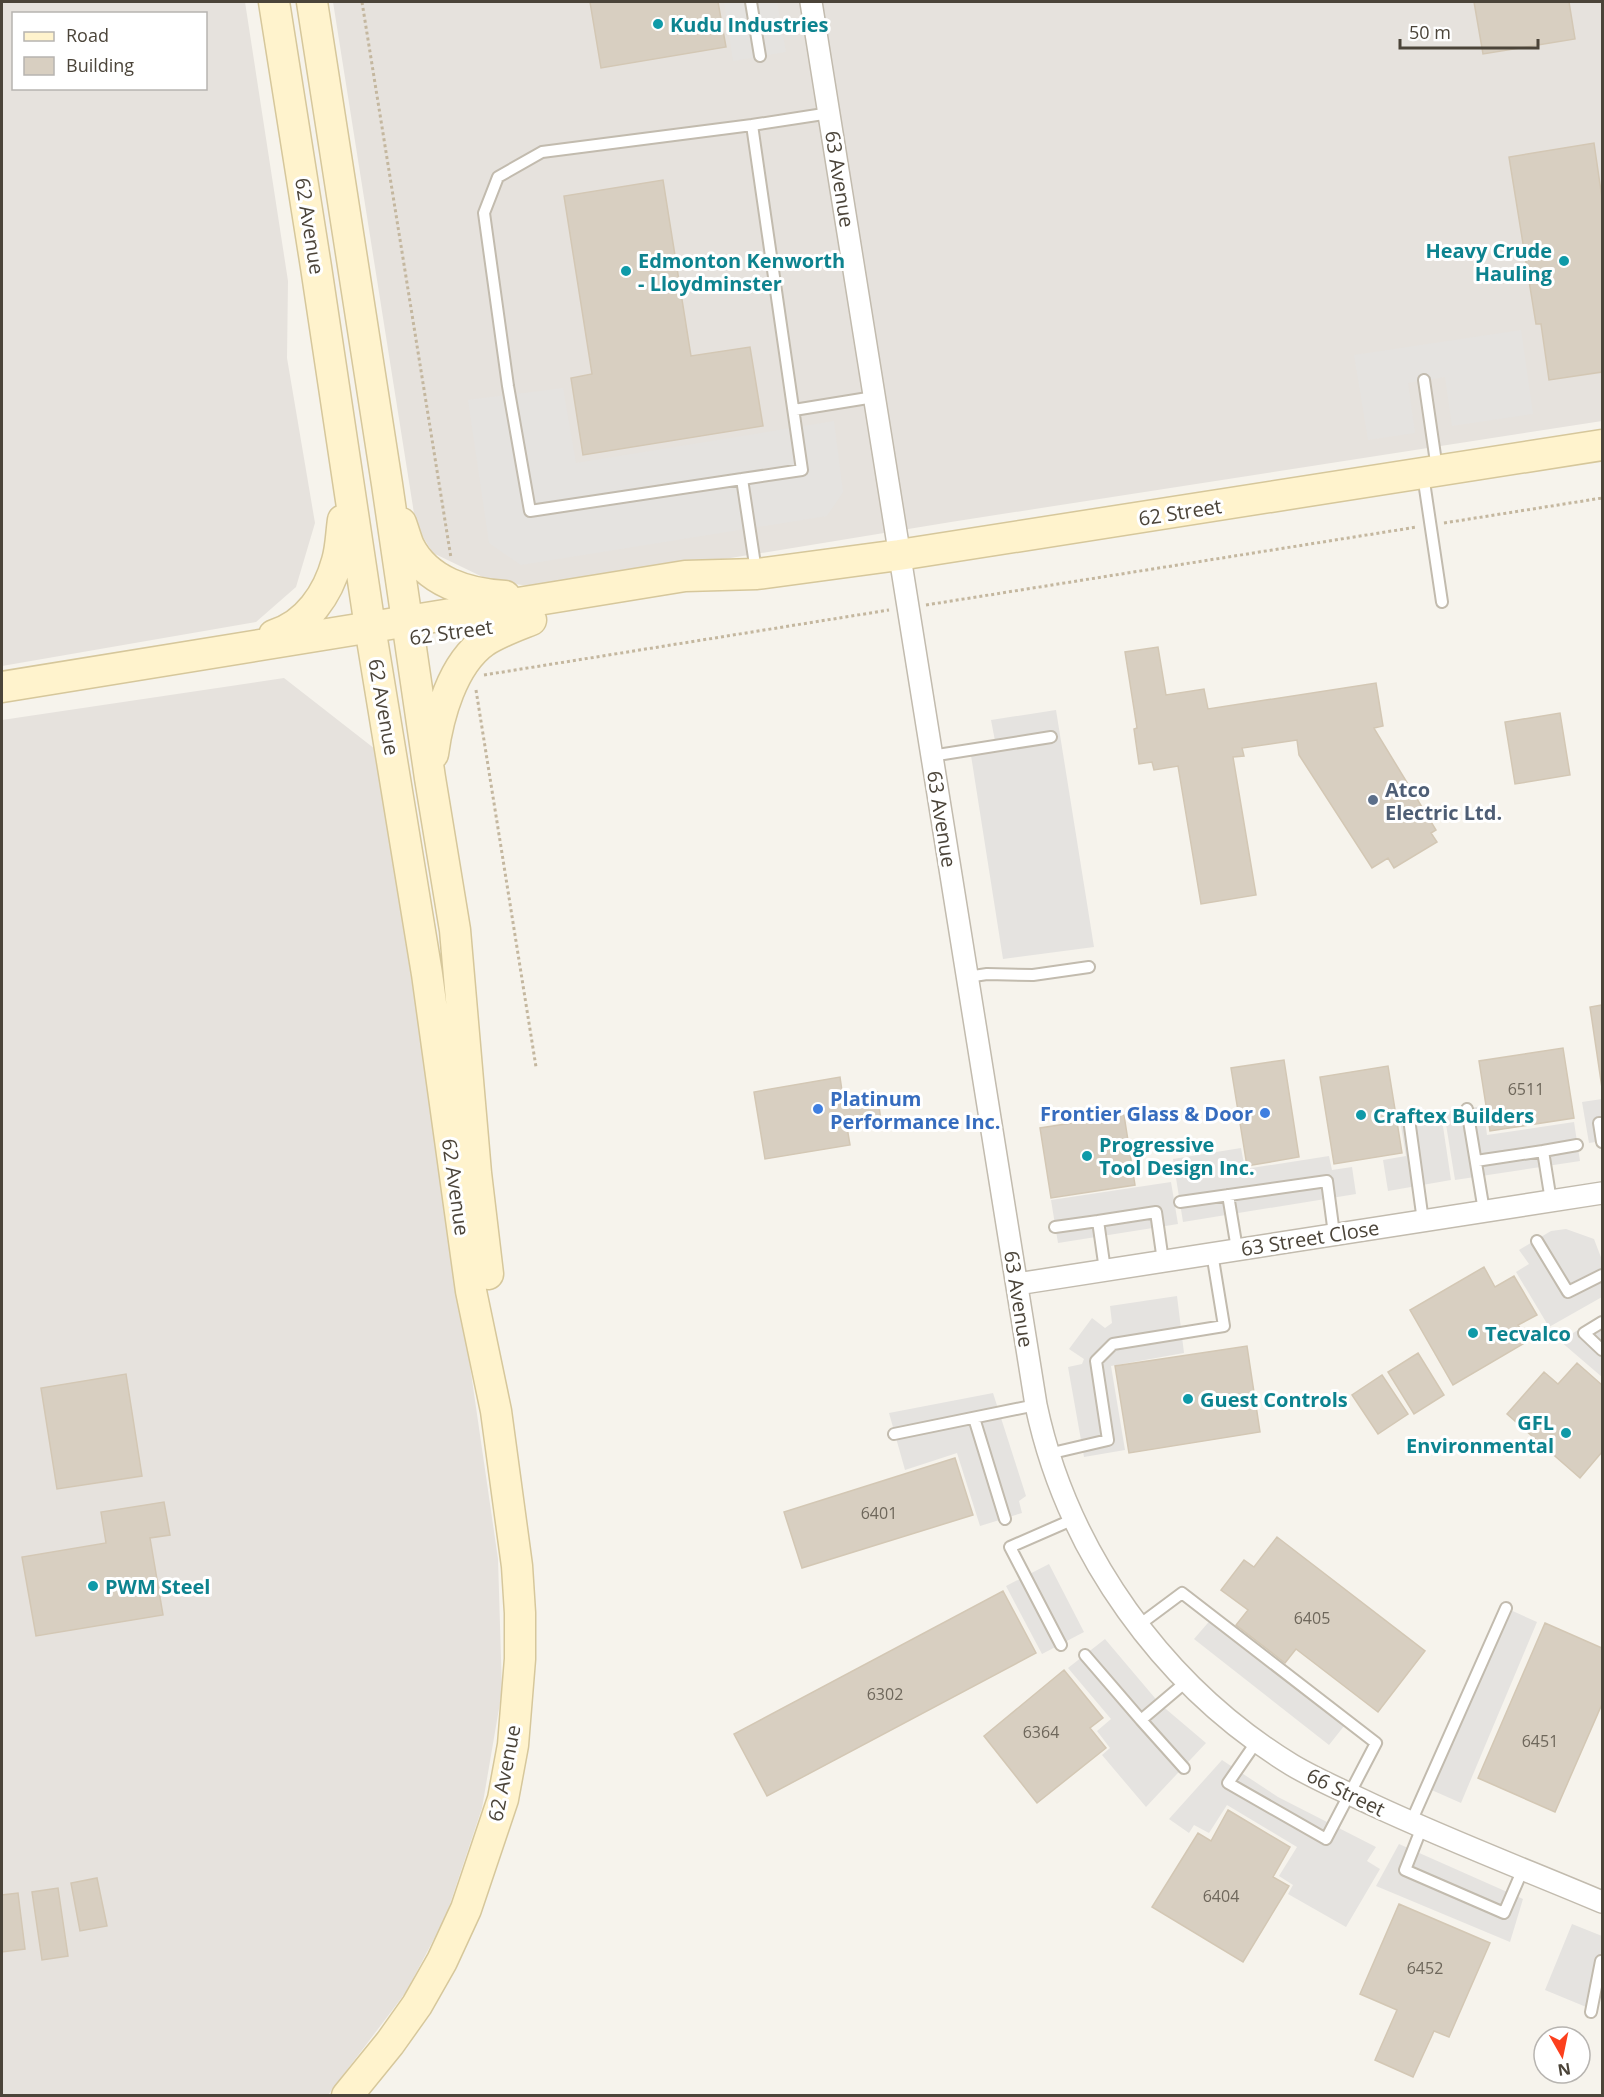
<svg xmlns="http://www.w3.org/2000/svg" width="1604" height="2097" font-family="'Open Sans',sans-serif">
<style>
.industrial{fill:#e6e2dd;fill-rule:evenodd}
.parking{fill:#e5e3e0}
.building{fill:#d8cfc1;stroke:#d3c7b4;stroke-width:1.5}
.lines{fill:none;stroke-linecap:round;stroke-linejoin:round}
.service-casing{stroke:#c2bbae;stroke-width:14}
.minor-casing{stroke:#c2bbae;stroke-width:24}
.secondary-casing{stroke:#d6c79b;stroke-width:33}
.path{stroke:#c4b79f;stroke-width:3;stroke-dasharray:3 3;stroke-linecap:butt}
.service{stroke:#fff;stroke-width:10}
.minor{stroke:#fff;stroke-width:21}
.secondary{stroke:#fff3cd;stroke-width:30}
.culture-dot{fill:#0f9aa8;stroke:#fff;stroke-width:2}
.service-dot{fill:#5c6f8a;stroke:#fff;stroke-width:2}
.shop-dot{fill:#3f7fe0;stroke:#fff;stroke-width:2}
.labels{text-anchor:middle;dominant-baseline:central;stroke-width:6;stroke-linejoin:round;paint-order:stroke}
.number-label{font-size:16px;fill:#6e675b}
.culture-label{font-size:20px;font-weight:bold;fill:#0d838f;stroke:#fff;text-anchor:start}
.street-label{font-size:20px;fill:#4b4439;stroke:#fff}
.service-label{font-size:20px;font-weight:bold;fill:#4e5e75;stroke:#fff;text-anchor:start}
.shop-label{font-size:20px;font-weight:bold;fill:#366cbe;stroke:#fff;text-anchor:start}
</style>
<rect width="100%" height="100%" fill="#f6f3ec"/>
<path class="industrial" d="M2 2H245L288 281 287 358 315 523 296 587 256 622 2 666ZM14 14H206V88H14Z
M333 2H1602V421L951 522 547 588 491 581 433 553 416 526Z
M284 678 375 749 440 1159 498 1559 502 1691 482 1808 446 1916 406 1992 328 2095 2 2096V720Z"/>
<path class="parking" d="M724 2H777L786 52 733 61Z
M1521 330 1533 414 1452 426 1445 377 1408 383 1415 433 1368 440 1354 355Z
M563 388 576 463 834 421 843 492 827 516 521 565 489 543 468 400Z
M1056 710 1094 947 1003 959 970 749 996 746 991 720Z
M1602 1099V1141L1589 1143 1582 1102Z
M1483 1106 1487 1135 1574 1122 1580 1161 1455 1180 1444 1112Z
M1441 1113 1451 1180 1388 1191 1383 1160 1406 1156 1400 1120Z
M1241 1148 1245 1169 1329 1156 1332 1170 1352 1167 1356 1194 1183 1222 1173 1159Z
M1171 1182 1178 1224 1058 1243 1051 1200Z
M1566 1229 1594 1239 1602 1260V1297L1549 1327 1516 1272 1529 1264 1519 1250 1551 1231Z
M1177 1296 1184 1353 1111 1366 1125 1450 1084 1457 1068 1367 1082 1364 1084 1359 1069 1349 1092 1318 1105 1328 1112 1323 1110 1306Z
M1601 1316 1602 1319V1377L1560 1341Z
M993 1393 1026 1496 1019 1501 1022 1513 980 1526 957 1453 905 1470 889 1413Z
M1049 1564 1084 1632 1042 1654 1006 1586Z
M1506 1608 1537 1622 1461 1803 1427 1788Z
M1213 1617 1348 1721 1329 1745 1194 1639Z
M1105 1639 1160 1704 1206 1743 1146 1807 1102 1755 1110 1748 1097 1731 1111 1719 1068 1668Z
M1222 1760 1278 1797 1376 1847 1367 1861 1380 1869 1346 1927 1288 1894 1293 1885 1279 1876 1297 1847 1227 1805 1209 1833 1194 1825 1189 1833 1169 1819Z
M1399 1844 1523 1899 1510 1942 1376 1886Z
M1572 1924 1602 1936V1956L1591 2009 1545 1990Z"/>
<path class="building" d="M590 2H718L726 47 601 68Z
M1474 2H1569L1575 39 1483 54Z
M1594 143 1602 198V372L1549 380 1541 324H1536L1509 157Z
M663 180 691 356 750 347 763 426 583 455 571 378 592 374 564 196Z
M1158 647 1166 695 1204 689 1208 709 1376 683 1383 726 1374 728 1375 730 1436 830 1431 833 1437 842 1394 868 1388 858 1372 868 1299 755 1297 740 1242 748 1244 756 1233 757 1256 895 1201 904 1178 766 1154 770 1152 762 1139 764 1134 729 1137 728 1125 652Z
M1560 713 1570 775 1515 784 1505 722Z
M1602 1005V1088L1590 1007Z
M1563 1048 1574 1118 1490 1131 1479 1061Z
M1284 1060 1299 1157 1247 1166 1231 1068Z
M1388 1066 1402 1153 1334 1164 1320 1077Z
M840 1077 843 1098 877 1092 881 1121 847 1127 850 1145 765 1159 754 1092Z
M1124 1115 1135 1185 1051 1198 1040 1128Z
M1484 1267 1495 1287 1514 1276 1537 1315 1518 1325 1528 1341 1453 1385 1410 1310Z
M1247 1346 1260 1432 1129 1453 1115 1366Z
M1418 1353 1444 1395 1414 1414 1388 1372Z
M1577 1363 1602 1385V1452L1580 1478 1507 1414 1544 1372 1558 1384Z
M126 1374 142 1476 57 1489 41 1388Z
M1382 1375 1408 1414 1378 1434 1352 1395Z
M955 1458 973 1515 802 1568 784 1512Z
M164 1502 170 1535 150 1538 163 1615 36 1636 22 1557 106 1543 101 1512Z
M1277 1537 1425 1651 1378 1712 1296 1649 1285 1663 1236 1625 1248 1610 1221 1590 1244 1560 1254 1567Z
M1003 1591 1036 1653 767 1796 734 1734Z
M1545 1623 1602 1648V1704L1555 1812 1478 1778Z
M1064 1670 1103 1718 1090 1728 1106 1748 1037 1803 984 1736Z
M1228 1810 1290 1847 1273 1877 1289 1886 1243 1962 1152 1907 1198 1833 1211 1841Z
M97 1878 107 1926 80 1931 71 1883Z
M58 1888 68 1956 42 1960 32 1892Z
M18 1893 25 1949 2 1952V1895Z
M1399 1904 1490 1943 1449 2037 1434 2031 1413 2077 1375 2060 1397 2010 1360 1994Z"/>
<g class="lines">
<g class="service-casing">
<path id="service" d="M751 2 760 56
M1424 380 1437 469
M794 410 874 397
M1423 475 1442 602
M742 479 530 511 508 386 484 213 498 177 542 152 752 125
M756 571 742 479 802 470 752 125 830 113
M931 756 1051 737
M967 977 987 974 1033 975 1089 967
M1467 1109 1484 1211
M1409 1119 1423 1221
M1602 1123H1599L1602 1142
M1543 1151 1577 1145
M1476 1161 1543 1151 1551 1201
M1228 1195 1237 1249
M1180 1202 1327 1181 1334 1234
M1055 1227 1098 1221
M1537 1241 1568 1292 1602 1275
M1105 1270 1098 1221 1156 1212 1163 1261
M1602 1322 1584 1333 1602 1350
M974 1418 1005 1519
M894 1434 1036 1405
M1048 1454 1108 1440 1096 1361 1113 1344 1224 1326 1212 1253
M1139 1625 1182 1593 1376 1743 1326 1839 1228 1783 1257 1741
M1061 1645 1010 1547 1074 1519
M1085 1655 1141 1720 1187 1681
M1141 1720 1184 1768
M1411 1822 1506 1608
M1422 1827 1405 1870 1504 1913 1523 1869
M1591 2012 1601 1961"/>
</g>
<g class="minor-casing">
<path id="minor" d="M811 2 1036 1405C1067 1552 1163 1686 1292 1765 1317 1780 1346 1792 1373 1805 1448 1840 1526 1870 1602 1902
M1017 1284 1602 1193"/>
</g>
<g class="secondary-casing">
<path id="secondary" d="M274 2 316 267 370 627 427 974 471 1291 496 1411 517 1566 520 1613V1659L513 1745 503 1799 466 1909 442 1961 417 2005 390 2043 347 2096
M312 2 387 484 430 778 455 930 476 1173 488 1274
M401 523C404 531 406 539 409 546 427 582 468 594 505 596
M274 635C307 625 328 594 337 561 341 548 341 533 343 520
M2 687 685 576 757 574 899 555 1602 445
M433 754C438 717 452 664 485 641 499 632 516 626 531 620"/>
</g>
<path class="path" d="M362 2 451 558
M1444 523 1602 498
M926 605 1417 527
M484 675 889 610
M476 690 536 1067"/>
<use href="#service" class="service"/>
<use href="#minor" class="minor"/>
<use href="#secondary" class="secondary"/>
</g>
<g class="culture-dot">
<circle cx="658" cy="24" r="6"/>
<circle cx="1564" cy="261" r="6"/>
<circle cx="626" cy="271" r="6"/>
<circle cx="1361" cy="1115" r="6"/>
<circle cx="1087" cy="1156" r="6"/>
<circle cx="1473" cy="1333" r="6"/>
<circle cx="1188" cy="1399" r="6"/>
<circle cx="1566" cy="1433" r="6"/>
<circle cx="93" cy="1586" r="6"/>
</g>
<circle class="service-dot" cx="1373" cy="800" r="6"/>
<g class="shop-dot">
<circle cx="818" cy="1109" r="6"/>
<circle cx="1265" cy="1113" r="6"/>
</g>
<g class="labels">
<g class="number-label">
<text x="1526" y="1089">6511</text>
<text x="879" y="1513">6401</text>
<text x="1312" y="1618">6405</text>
<text x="885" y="1694">6302</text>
<text x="1041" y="1732">6364</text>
<text x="1540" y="1741">6451</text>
<text x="1221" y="1896">6404</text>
<text x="1425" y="1968">6452</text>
</g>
<g class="culture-label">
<text x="670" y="24">Kudu Industries</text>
<text x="1552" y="250" text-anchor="end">Heavy Crude<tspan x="1552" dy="23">Hauling</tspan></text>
<text x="638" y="260">Edmonton Kenworth<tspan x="638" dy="23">- Lloydminster</tspan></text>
<text x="1373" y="1115">Craftex Builders</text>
<text x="1099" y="1144">Progressive<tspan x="1099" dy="23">Tool Design Inc.</tspan></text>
<text x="1485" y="1333">Tecvalco</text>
<text x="1200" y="1399">Guest Controls</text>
<text x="1554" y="1422" text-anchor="end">GFL<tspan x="1554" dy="23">Environmental</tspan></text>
<text x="105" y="1586">PWM Steel</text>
</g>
<g class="street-label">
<text transform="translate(840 179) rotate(81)">63 Avenue</text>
<text transform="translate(310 226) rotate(81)">62 Avenue</text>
<text transform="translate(1180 512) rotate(-9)">62 Street</text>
<text transform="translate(451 632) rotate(-8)">62 Street</text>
<text transform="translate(384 707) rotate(80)">62 Avenue</text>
<text transform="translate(942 819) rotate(81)">63 Avenue</text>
<text transform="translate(456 1187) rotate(82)">62 Avenue</text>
<text transform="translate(1310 1238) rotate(-9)">63 Street Close</text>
<text transform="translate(1019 1299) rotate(81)">63 Avenue</text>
<text transform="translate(504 1773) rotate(-79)">62 Avenue</text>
<text transform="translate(1346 1792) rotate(26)">66 Street</text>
</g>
<g class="service-label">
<text x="1385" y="789">Atco<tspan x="1385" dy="23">Electric Ltd.</tspan></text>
</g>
<g class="shop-label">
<text x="830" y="1098">Platinum<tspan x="830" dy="23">Performance Inc.</tspan></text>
<text x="1253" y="1113" text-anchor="end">Frontier Glass &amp; Door</text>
</g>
</g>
<rect width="1604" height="2097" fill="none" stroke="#4b4439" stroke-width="6"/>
<rect x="12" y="12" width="195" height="78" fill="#ffffff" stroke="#b7b4b0" stroke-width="1.5"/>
<rect x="24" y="32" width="30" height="9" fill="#fff3cd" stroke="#b7b4b0" stroke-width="1.5"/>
<text x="66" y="42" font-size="18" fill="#4b4439">Road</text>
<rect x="24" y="57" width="30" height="18" fill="#d8cfc1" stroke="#b7b4b0" stroke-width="1.5"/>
<text x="66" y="72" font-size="18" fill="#4b4439">Building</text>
<g transform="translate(1562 2055) rotate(171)"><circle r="28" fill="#ffffff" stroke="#b7b4b0" stroke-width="1.5"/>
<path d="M0-4.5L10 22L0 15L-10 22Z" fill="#fc3f1d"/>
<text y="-9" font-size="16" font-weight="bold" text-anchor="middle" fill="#4b4439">N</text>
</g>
<path d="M1400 39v9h138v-9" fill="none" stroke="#4b4439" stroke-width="3"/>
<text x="1409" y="39" font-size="18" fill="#4b4439" stroke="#ffffff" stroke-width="4.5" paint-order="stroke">50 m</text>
</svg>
